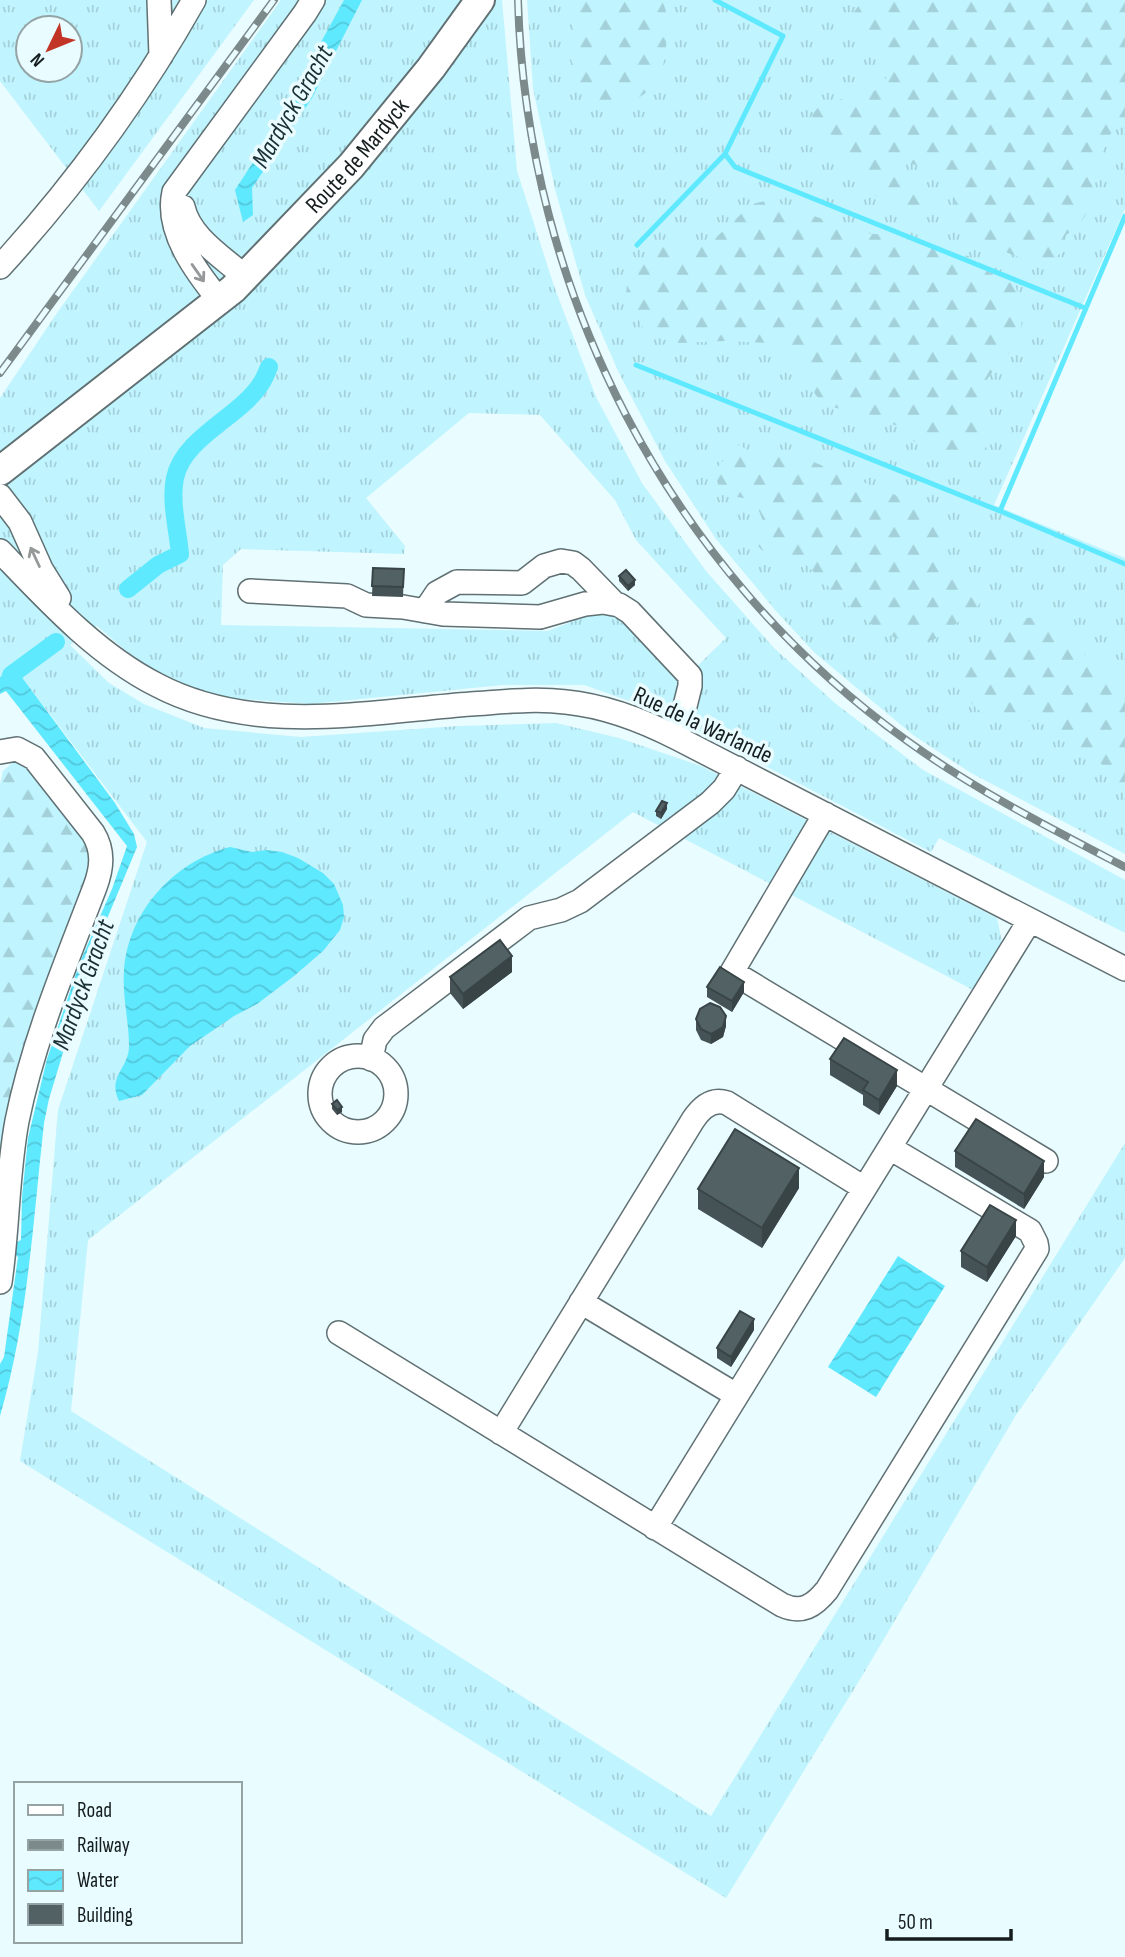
<svg xmlns="http://www.w3.org/2000/svg" width="1125" height="1957" font-family="'Sofia Sans Condensed',sans-serif">
<style>
.grass{fill:url(#grass-tufts);fill-rule:evenodd}
.forest{fill:url(#forest-firs)}
.water{fill:url(#water-waves)}
.lines{fill:none;stroke-linecap:round;stroke-linejoin:round}
.stream{stroke:#5fe9ff;stroke-width:5}
.canal{stroke:#5fe9ff;stroke-width:18}
.minor-casing{stroke:#607073;stroke-width:26}
.major-casing{stroke:#607073;stroke-width:32}
.minor{stroke:#fff;stroke-width:23}
.major{stroke:#fff;stroke-width:28}
.rail-casing{stroke:#7d8a8c;stroke-width:8}
.rail{stroke:#e9fcff;stroke-width:5;stroke-dasharray:16;stroke-linecap:butt}
.wall{fill:#465356}
.shaded-wall{fill:#394446}
.building{fill:#516164;stroke:#394446;stroke-width:2}
.oneway{stroke:#96999a}
.labels{text-anchor:middle;dominant-baseline:central;stroke-width:7;stroke-linejoin:round;paint-order:stroke}
.street-label{font-size:24px;fill:#161d1e;stroke:#e9fcff}
.water-label{font-size:26px;font-style:italic;fill:#193034;stroke:#e9fcff}
</style>
<defs>
<pattern id="grass-tufts" width="24" height="20" patternUnits="userSpaceOnUse" patternTransform="scale(1.75)"><rect width="24" height="20" fill="#c0f4fe"/><path d="M3 7l-1-3M5 7V3M7 7l1-3M15 17l-1-3M17 17v-4M19 17l1-3" fill="none" stroke="#a4d1d9"/></pattern>
<pattern id="forest-firs" width="22" height="20" patternUnits="userSpaceOnUse" patternTransform="scale(1.75)"><rect width="22" height="20" fill="#c0f4fe"/><path d="M5 1l3.5 6h-7zM16 11l3.5 6h-7z" fill="#a4d1d9"/></pattern>
<pattern id="water-waves" width="16" height="10" patternUnits="userSpaceOnUse" patternTransform="scale(1.75)"><rect width="16" height="10" fill="#5fe9ff"/><path d="M0 5q4-4 8 0t8 0" fill="none" stroke="#52c7da"/></pattern>
</defs>
<rect width="100%" height="100%" fill="#e9fcff"/>
<path class="grass" d="M0 0H254L99 211 0 81ZM28 28H70V70H28Z
M281 0H502L517 171 554 286 596 397 642 483 706 571 774 648 836 704 923 770 1125 880V933L939 838 931 852 663 713 584 685H503L310 704 205 696 146 668 97 626 70 645 109 683 144 704 204 728 301 737 458 726 556 723 619 738 701 766 997 918 1003 947 977 992 633 812 88 1240 71 1411 711 1816 1125 1143V1258L1016 1415 865 1671 726 1898 20 1461 38 1352 58 1110 147 842 21 676 42 662 35 665 26 657 0 677V398L57 313ZM469 413 540 415 615 500 636 540 726 638 680 683 615 614 601 610 548 631 221 625 223 565 241 549 404 554 405 546 366 498Z
M527 0H1125V209L994 505 1125 558V854L971 773 913 735 815 653 776 611 716 539 665 461 618 371 585 295 556 193 533 89Z"/>
<path class="forest" d="M582 0H661C670 12 667 33 666 47 665 56 663 71 658 79 644 103 610 112 588 94 585 91 579 87 577 83 571 72 571 58 571 46 571 28 572 15 582 0Z
M863 0H1125V119L1104 141 1093 194 1085 216 1076 228 1066 235 1062 252C1056 257 1050 262 1043 263 1028 264 972 239 964 226 955 213 954 194 949 179L908 162 903 169 919 197 922 206 913 211C879 204 876 196 853 173 833 155 818 144 812 115L820 105 880 89 887 76C878 53 863 35 854 12Z
M770 200 861 233 888 235 908 242 922 237 975 259 997 279 1015 284C1024 315 1027 336 1003 360 995 369 985 379 982 391 976 411 984 432 987 451L983 455 968 449 957 455 922 449 898 426 823 404 815 394 806 371 791 350 773 343 724 341 679 343 657 338 643 328 626 296 627 284 631 271 655 250 663 247 694 246 710 243 752 204Z
M737 444 755 454 801 457 943 514C961 540 934 548 946 564 956 579 972 583 985 595 980 608 966 617 954 625 947 630 940 638 932 640 887 656 836 591 806 565 787 555 777 567 758 546L757 533 763 522C755 494 746 500 722 494L714 473C720 462 728 458 732 446Z
M1040 617 1060 626 1076 649 1125 681V793L1120 791 1114 784 1115 774 1042 721 995 719 977 709 962 693 957 678C962 665 1009 622 1023 619 1028 617 1034 618 1040 617Z
M13 762 28 764 88 842 94 865 0 1202V784L3 771Z"/>
<path class="water" d="M344 0H362L312 98 252 188 253 215 243 222 235 190 267 141Z
M27 657 35 665 21 676 115 803 134 834 137 847 94 950 49 1099 44 1123C33 1221 28 1321 0 1416V1364L4 1357 18 1257 14 1254 15 1243 21 1240 22 1197 28 1138 47 1059 80 962 112 889 127 846 6 691 0 694V677Z
M230 847 252 852 266 850 282 852 298 858 323 873 334 884 343 905 344 917 340 930 323 951 294 976 257 1004 234 1016 190 1046 142 1095 119 1101C107 1077 129 1068 129 1046 129 1021 122 996 124 970 129 910 174 862 230 847Z
M898 1256 945 1286 876 1397 828 1367Z"/>
<g class="lines">
<path class="stream" d="M725 154 735 167 1085 308
M637 245 725 154 783 36 715 0
M636 365 1000 511 1125 564
M1000 511 1125 216"/>
<path class="canal" d="M128 589 158 565 180 554C178 531 170 501 175 478 183 437 242 416 262 382 265 377 267 372 269 367
M11 675 56 642"/>
<g class="minor-casing">
<path id="minor" d="M159 0 161 56
M183 207C190 238 223 257 245 277
M0 267C74 186 140 96 194 0
M220 301C197 273 165 231 174 192L305 13 313 0
M0 496 20 522 41 569 59 598
M0 551C47 600 96 654 157 685 254 736 367 712 471 704 502 702 534 698 566 702 605 706 642 720 677 738L1125 969
M250 591 347 596 366 605 403 607 443 614 540 617 585 604 603 602 619 605 630 612 690 676V686L677 738
M425 611 437 593 457 582 522 583 544 566 561 561 573 563 581 569 614 603
M0 752 17 749 34 758 93 833C104 851 102 868 95 887 66 963 33 1041 17 1121 7 1174 8 1229 0 1282
M825 814 732 972 1046 1161
M320 1094a38 38 0 1 1 76 0a38 38 0 1 1-76 0Z
M371 1059 375 1040 384 1028 529 918 561 910 580 901 710 803 724 789 737 768
M581 1302 736 1395
M339 1333 782 1605C802 1614 814 1606 827 1590L1037 1249 1036 1243 1030 1231 890 1148
M501 1433 693 1120C701 1108 712 1098 727 1103L864 1188
M655 1528 1030 920"/>
</g>
<g class="major-casing">
<g id="major">
<path id="s1" d="M0 471 233 289 351 166 431 68 480 0"/>
</g>
</g>
<use href="#minor" class="minor"/>
<use href="#major" class="major"/>
<g class="rail-casing">
<path id="rail" d="M518 0C526 291 669 570 906 740 975 790 1050 828 1125 867
M0 373 274 0"/>
</g>
<use href="#rail" class="rail"/>
</g>
<path class="wall" d="M373 568 404 569 403 597 372 596Z
M619 576 635 585 628 591 619 581Z
M667 809 661 819 656 816V811Z
M512 972 463 1009 450 993V977Z
M707 987 744 992 732 1012 707 997Z
M696 1019 726 1026 723 1037 711 1044 701 1040 696 1030Z
M830 1059 897 1086 879 1115 863 1105V1095L830 1075Z
M332 1104 342 1112 337 1115 332 1109Z
M955 1151 1044 1177 1024 1209 955 1167Z
M799 1188 762 1248 698 1209V1189Z
M1016 1236 987 1282 961 1267V1251Z
M754 1330 731 1367 717 1358V1348Z"/>
<path class="shaded-wall" d="M635 580V585L628 591V586Z
M667 803V809L661 819V813Z
M512 956V972L463 1009V994Z
M744 982V992L732 1012V1001Z
M726 1016V1026L723 1037 711 1044V1034Z
M897 1070V1086L879 1115V1100Z
M342 1107V1112L337 1115V1110Z
M1044 1161V1177L1024 1209V1194Z
M799 1168V1188L762 1248V1228Z
M1016 1220V1236L987 1282V1267Z
M754 1319V1330L731 1367V1357Z"/>
<path class="building" d="M373 568 404 569 403 587 372 586Z
M626 570 635 580 628 586 619 576Z
M662 801 667 803 661 813 656 811Z
M500 940 512 956 463 994 450 977Z
M720 967 744 982 732 1001 707 987Z
M710 1003 720 1007 726 1016 723 1027 711 1034 701 1029 696 1019 700 1009Z
M844 1038 897 1070 879 1100 863 1090 868 1082 830 1059Z
M337 1100 342 1107 337 1110 332 1104Z
M976 1119 1044 1161 1024 1194 955 1151Z
M735 1129 799 1168 762 1228 698 1189Z
M990 1205 1016 1220 987 1267 961 1251Z
M740 1311 754 1319 731 1357 717 1348Z"/>
<defs><path id="oneway-shaft" d="M-6 0H5M1.5-3L5.5 0L1.5 3" fill="none" stroke-width="1.6" stroke-linecap="round" stroke-linejoin="round" transform="scale(1.75)"/></defs>
<g class="oneway">
<use href="#oneway-shaft" transform="translate(198 273) rotate(55)"/>
<use href="#oneway-shaft" transform="translate(35 557) rotate(-115)"/>
</g>
<g class="labels">
<g class="street-label">
<text stroke="none"><textPath href="#s1" startOffset="478">Route de Mardyck</textPath></text>
<text transform="translate(703 725) rotate(25)">Rue de la Warlande</text>
</g>
<g class="water-label">
<text transform="translate(293 107) rotate(-60)">Mardyck Gracht</text>
<text transform="translate(84 985) rotate(-70)">Mardyck Gracht</text>
</g>
</g>
<rect x="14" y="1782" width="228" height="161" fill="#e9fcff" stroke="#95a3a5" stroke-width="2"/>
<rect x="28" y="1805" width="35" height="10" fill="#ffffff" stroke="#95a3a5" stroke-width="2"/>
<text x="77" y="1817" font-size="21" fill="#161d1e">Road</text>
<rect x="28" y="1840" width="35" height="10" fill="#7d8a8c" stroke="#95a3a5" stroke-width="2"/>
<text x="77" y="1852" font-size="21" fill="#161d1e">Railway</text>
<rect x="28" y="1870" width="35" height="21" fill="url(#water-waves)" stroke="#95a3a5" stroke-width="2"/>
<text x="77" y="1887" font-size="21" fill="#161d1e">Water</text>
<rect x="28" y="1904" width="35" height="21" fill="#516164" stroke="#95a3a5" stroke-width="2"/>
<text x="77" y="1922" font-size="21" fill="#161d1e">Building</text>
<g transform="translate(49 49) rotate(227)"><circle r="33" fill="#e9fcff" stroke="#95a3a5" stroke-width="2"/>
<path d="M0-5L12 26L0 18L-12 26Z" fill="#c13426"/>
<text y="-10" font-size="19" font-weight="bold" text-anchor="middle" fill="#161d1e">N</text>
</g>
<path d="M887 1929v10h124v-10" fill="none" stroke="#161d1e" stroke-width="3.5"/>
<text x="898" y="1929" font-size="21" fill="#161d1e" stroke="#e9fcff" stroke-width="5" paint-order="stroke">50 m</text>
</svg>
